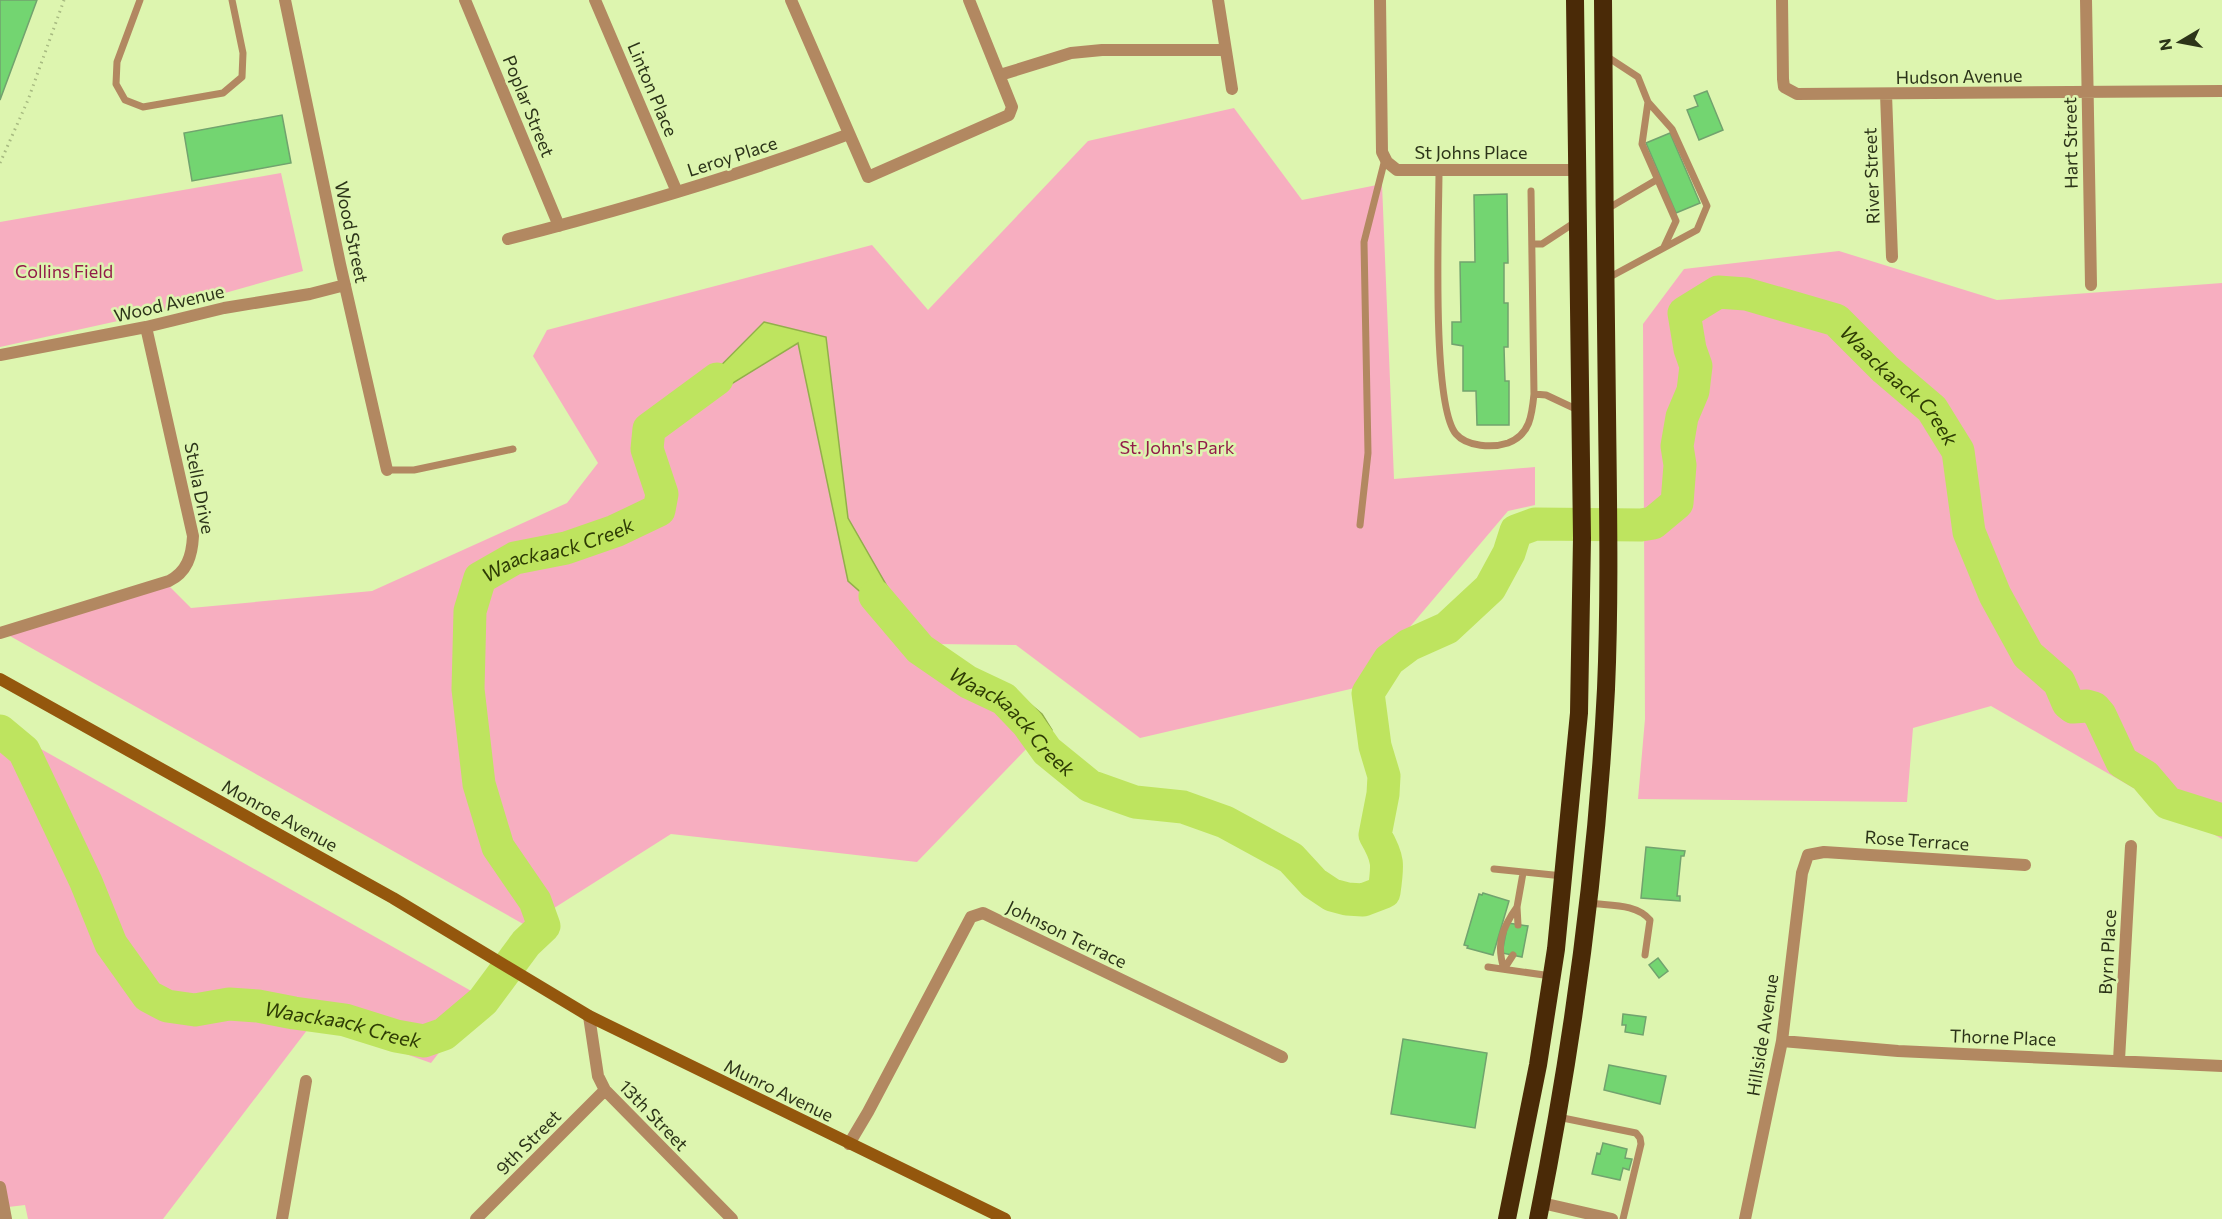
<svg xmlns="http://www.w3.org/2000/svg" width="2222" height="1219" font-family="Commissioner,sans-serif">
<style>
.green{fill:#f7aec0}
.water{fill:#bee45f;stroke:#92af4a;stroke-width:1.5}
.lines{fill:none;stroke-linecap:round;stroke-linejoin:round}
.river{stroke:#bee45f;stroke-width:33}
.building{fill:#73d571;stroke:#71a36e;stroke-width:1.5}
.path{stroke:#a7ba81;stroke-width:3;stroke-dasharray:1.5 4.5;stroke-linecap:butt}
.lane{stroke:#b28861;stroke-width:7}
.street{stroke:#b28861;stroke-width:12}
.secondary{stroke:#94570d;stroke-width:12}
.highway{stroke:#4a2a07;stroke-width:18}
.labels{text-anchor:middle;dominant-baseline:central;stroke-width:5;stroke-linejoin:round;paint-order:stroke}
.street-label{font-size:18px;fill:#2c3419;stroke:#ddf5af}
.park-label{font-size:18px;fill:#921b49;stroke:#ddf5af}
.water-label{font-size:20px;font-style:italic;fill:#2e3c04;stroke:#ddf5af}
</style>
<rect width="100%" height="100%" fill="#ddf5af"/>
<path class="green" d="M1234 108 1302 200 1382 184 1394 479 1535 467V505L1508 511 1359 687 1140 738 1016 645 935 644 899 607 847 518 826 337 764 322 660 427 798 342 848 581 1032 743 917 862 671 834 551 910 534 930 1 631 164 581 191 608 372 591 567 503 598 463 533 356 547 330 872 245 928 310 1088 141Z
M281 173 303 271 154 313 0 347V222Z
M1839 251 1997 300 2222 283V839L1991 706 1913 728 1907 802 1638 799 1645 719 1643 324 1684 269Z
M0 726 482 997 431 1063 314 1021 163 1219H28L25 1205 0 1208Z"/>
<path class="water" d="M764 322 826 337 848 518 899 607 953 662 1024 699 1042 714 1052 730 1044 743H1032L848 581 798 343 658 429Z"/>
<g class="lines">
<g class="river">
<path id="s1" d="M875 596 920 649 968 682 1004 699 1027 723 1047 751 1090 786 1135 802 1183 807 1225 822 1291 858 1314 883 1332 895 1347 899 1363 900 1384 892C1388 865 1389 859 1375 835L1383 794 1384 776 1375 746 1368 693 1389 660 1409 645 1447 628 1490 588 1509 553 1516 531 1535 524 1641 525 1653 523 1677 503 1680 465 1677 446 1682 417 1693 391 1696 366 1690 349 1684 313 1718 292 1746 294 1836 320 1885 369 1932 409 1958 451 1969 532 1995 595 2028 655 2059 682 2068 703 2073 707 2087 706 2094 708 2100 715 2122 762 2145 776 2168 803 2222 820"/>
<path id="s2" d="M0 731 24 751 86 882 111 944 148 996 167 1006 195 1010 229 1004 258 1006 294 1013 345 1020 396 1036 424 1041 444 1034 483 1001 526 943 544 926 535 901 498 847 479 784 468 689 470 611 480 578 515 558 566 548 615 531 659 510 662 494 647 449 649 429 717 379"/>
</g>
</g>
<path class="building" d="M0 0H37L0 100Z
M1707 91 1723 130 1699 140 1687 110 1698 106 1694 96Z
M282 115 291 163 192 181 184 133Z
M1670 133 1700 203 1676 213 1646 143Z
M1507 194 1508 263H1504V303H1508V347H1504L1505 381H1509V425H1477L1476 391H1463V346L1452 344V322H1461L1460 262H1475L1474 195Z
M1646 847 1685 851 1684 856H1681L1677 896H1680V901L1641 898Z
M1483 893 1509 901 1493 955 1467 948 1468 946 1464 945 1479 894 1482 895Z
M1508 923 1528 926 1522 957 1502 953Z
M1658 958 1668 971 1659 978 1649 965Z
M1623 1014 1646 1017 1643 1035 1625 1032 1626 1025H1622Z
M1403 1039 1487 1053 1475 1128 1391 1114Z
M1609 1065 1666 1076 1660 1104 1604 1090Z
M1603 1143 1627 1149 1625 1158 1632 1159 1629 1170 1623 1168 1620 1180 1592 1174 1597 1153 1600 1154Z"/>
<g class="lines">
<path class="path" d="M0 163 28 100 64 0"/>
<path class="lane" d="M140 0 117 62 116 84 125 100 143 107 223 93 242 77 243 53 232 0
M1606 56 1638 77 1648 102 1672 129 1707 206 1697 230 1608 278
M1648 102 1642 144 1676 221 1664 247
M1439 171C1439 218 1431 404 1456 434 1467 447 1493 448 1508 443 1530 435 1532 415 1534 394L1531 191
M1607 209 1658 179
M1532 244H1542L1577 221
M1534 394 1546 395 1578 410
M387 470H414L513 449
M1360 525 1368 453 1364 242 1385 159
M1494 869 1563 876
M1589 903C1609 906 1636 903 1650 920L1645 955
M1518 925 1517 907 1523 873
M1488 967 1551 976
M1504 969C1496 944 1502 928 1517 907
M1504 969 1513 955
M1558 1117 1636 1133 1640 1138 1641 1144 1623 1219"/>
<path class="street" d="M285 0 340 264 387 470
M465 0 559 226
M595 0 677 192
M791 0 868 177 1009 115 1012 107 969 0
M1218 0 1232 89
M1380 0 1382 152 1387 162 1397 170H1578
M1782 0 1783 79 1784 87 1797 94 2222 91
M2086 0 2091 285
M1000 75 1071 53 1102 50H1225
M1886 94 1892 257
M508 239C625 209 736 177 849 134
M0 355 146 327 224 308 310 294 345 285
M0 633 169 581C187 572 192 556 193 536L146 327
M589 1016 598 1076 605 1090 732 1219
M1782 1041 1898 1051 2222 1066
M2119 1060 2131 846
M849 1144 868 1112 971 917 983 913 1282 1057
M0 1187 6 1219
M1542 1203 1612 1219
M282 1219 306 1081
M476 1219 605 1090
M1745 1219 1782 1041 1802 873 1808 855 1824 852 2025 865"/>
<path class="secondary" d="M0 679 393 898 589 1016 1005 1219"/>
<path class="highway" d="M1507 1219 1538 1065 1556 949 1579 713 1582 538 1575 0
M1538 1219C1573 1044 1597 867 1606 689 1610 597 1608 504 1607 412 1605 275 1604 137 1603 0"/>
</g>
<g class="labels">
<g class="street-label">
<text transform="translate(1959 76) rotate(-1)">Hudson Avenue</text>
<text transform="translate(653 89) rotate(67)">Linton Place</text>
<text transform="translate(529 106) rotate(68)">Poplar Street</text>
<text transform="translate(2070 143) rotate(-91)">Hart Street</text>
<text x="1471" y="152">St Johns Place</text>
<text transform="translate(732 156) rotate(-18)">Leroy Place</text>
<text transform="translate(1871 176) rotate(-92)">River Street</text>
<text transform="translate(352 232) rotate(78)">Wood Street</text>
<text transform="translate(169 303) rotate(-13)">Wood Avenue</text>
<text transform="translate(200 488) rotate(79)">Stella Drive</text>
<text transform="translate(280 815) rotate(29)">Monroe Avenue</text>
<text transform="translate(1917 840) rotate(4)">Rose Terrace</text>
<text transform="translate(1067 934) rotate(26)">Johnson Terrace</text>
<text transform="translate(2107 952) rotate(-87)">Byrn Place</text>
<text transform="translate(1762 1035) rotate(-81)">Hillside Avenue</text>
<text transform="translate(2003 1037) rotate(2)">Thorne Place</text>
<text transform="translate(779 1090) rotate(26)">Munro Avenue</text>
<text transform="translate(654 1115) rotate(46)">13th Street</text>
<text transform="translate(528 1142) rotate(-45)">9th Street</text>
</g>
<g class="park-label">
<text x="64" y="271">Collins Field</text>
<text x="1177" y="447">St. John's Park</text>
</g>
<g class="water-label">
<text stroke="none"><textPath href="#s1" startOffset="1665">Waackaack Creek</textPath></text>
<text stroke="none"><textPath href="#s2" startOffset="1209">Waackaack Creek</textPath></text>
<text stroke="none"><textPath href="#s1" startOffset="188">Waackaack Creek</textPath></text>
<text stroke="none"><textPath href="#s2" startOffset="507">Waackaack Creek</textPath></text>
</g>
</g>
<g transform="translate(2180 42) rotate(260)" stroke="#ddf5af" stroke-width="4.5" paint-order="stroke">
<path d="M0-4.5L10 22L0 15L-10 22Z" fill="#2c3419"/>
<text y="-9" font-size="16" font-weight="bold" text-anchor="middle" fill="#2c3419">N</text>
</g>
</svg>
